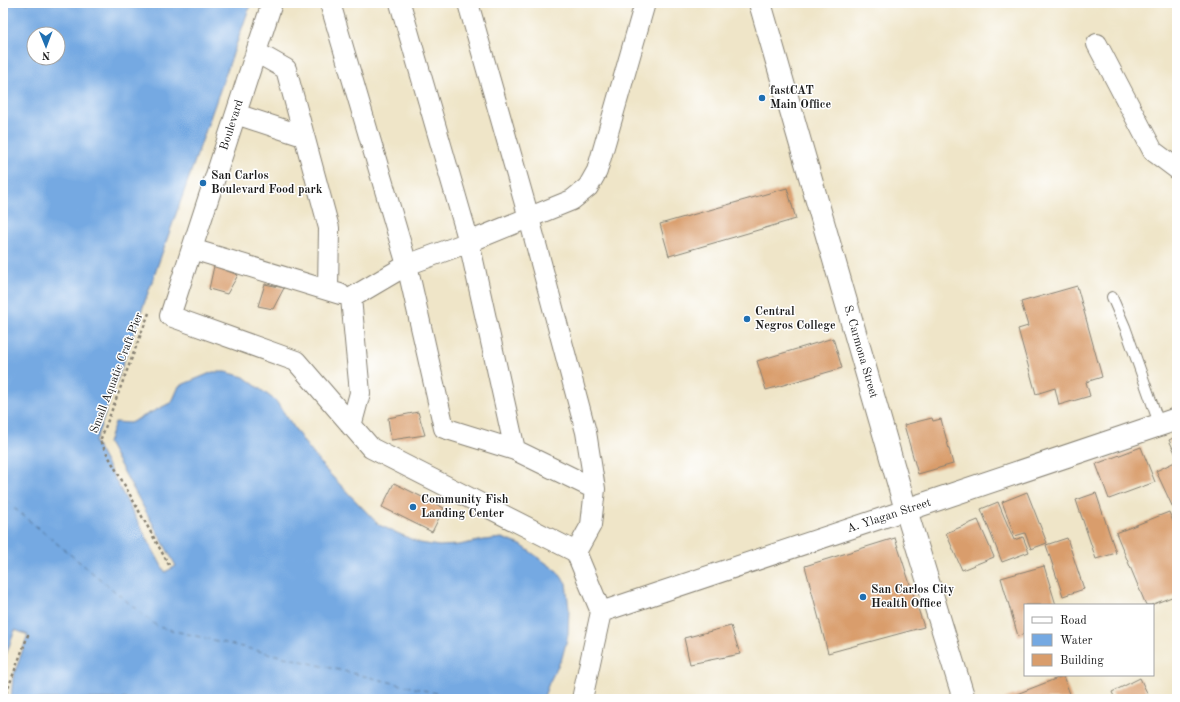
<svg xmlns="http://www.w3.org/2000/svg" width="1180" height="702" font-family="'Old Standard TT',serif">
<style>
.water{fill:#75a9e2;stroke:#48627f;fill-rule:evenodd}
.lines{fill:none;stroke-linecap:round;stroke-linejoin:round}
.ferry{stroke:#445b75;stroke-width:1;stroke-dasharray:5 4;stroke-linecap:butt}
.building{fill:#d99d6c}
.lane-casing{stroke:#868072;stroke-width:12}
.street-casing{stroke:#868072;stroke-width:22}
.secondary-casing{stroke:#868072;stroke-width:24}
.highway-casing{stroke:#868072;stroke-width:24}
.path{stroke:#868072;stroke-width:2.5;stroke-dasharray:3 3;stroke-linecap:butt}
.lane{stroke:#fff;stroke-width:10}
.street{stroke:#fff;stroke-width:20}
.secondary{stroke:#fff;stroke-width:22}
.highway{stroke:#fff;stroke-width:22}
.poi-dot{fill:#1f6fb2;stroke:#fff;stroke-width:1.5}
.labels{text-anchor:middle;dominant-baseline:central;stroke-width:3;stroke-linejoin:round;paint-order:stroke}
.poi-label{font-size:12px;font-weight:bold;fill:#1c1c1c;stroke:#fff;text-anchor:start}
.street-label{font-size:12px;fill:#1c1c1c;stroke:#fff}
</style>
<rect width="100%" height="100%" fill="#fff"/>
<filter id="ink" filterUnits="userSpaceOnUse"><feTurbulence type="fractalNoise" baseFrequency=".025" numOctaves="2"/><feDisplacementMap in="SourceGraphic" scale="8" xChannelSelector="R" yChannelSelector="G"/><feConvolveMatrix kernelMatrix="1 2 1 2 8 2 1 2 1" color-interpolation-filters="sRGB"/></filter>
<filter id="wash" filterUnits="userSpaceOnUse"><feTurbulence type="fractalNoise" baseFrequency=".012" numOctaves="4" result="noise"/><feDisplacementMap in="SourceGraphic" scale="16" xChannelSelector="R" yChannelSelector="G"/><feGaussianBlur stdDeviation="0.9" result="paint"/><feColorMatrix in="noise" values="0 0 0 0 0 0 0 0 0 0 0 0 0 0 0 0 0 1.4 0 .05"/><feComposite in="paint" operator="in"/></filter>
<g filter="url(#wash)">
<rect width="100%" height="100%" fill="#efe5c8"/>
<path class="water" d="M3 3H251L95 442 165 572 176 566 108 443 115 422 130 423 172 402 179 386 213 372H226L244 377 276 401 304 442 326 470 379 525 420 543 439 546 459 545 484 540 502 538 521 545 557 571 566 583 569 609 568 635 562 658 549 683 543 699H11L13 677 28 635 15 630 3 663ZM34 34H58V58H34Z"/>
<g class="lines">
<path class="ferry" d="M3 494 14 508 158 627 461 699"/>
</g>
<g id="blocks">
<path class="building" d="M787 188 796 219 669 256 660 224Z
M214 266 238 275 227 294 209 289Z
M265 284 284 288 273 309 258 306Z
M1077 286 1102 377 1086 382 1090 396 1059 405 1055 388 1036 394 1018 329 1028 326 1021 302Z
M833 338 842 368 766 390 757 361Z
M418 412 425 435 391 440 388 418Z
M932 418 933 421 941 419 953 464 918 474 904 425Z
M1177 436V457L1169 440Z
M1141 447 1155 482 1109 499 1096 464Z
M1177 461V509L1174 510 1156 471Z
M394 483 444 508 432 532 382 507Z
M1027 492 1047 543 1031 549 1025 533 1015 536 1002 502Z
M1096 493 1116 553 1096 559 1076 500Z
M998 502 1014 540 1023 537 1029 552 1002 562 981 509Z
M1169 512 1177 531V595L1151 605H1146L1116 533Z
M978 520 994 557 962 570 946 533Z
M895 538 924 627 828 653 805 566Z
M1067 538 1084 589 1063 596 1046 545Z
M1044 566 1056 605H1025V634L1018 636 1001 578Z
M731 626 740 654 690 664 684 638Z
M1063 676 1072 699H1004Z
M1140 678 1150 699H1115L1112 692Z"/>
</g>
</g>
<g filter="url(#ink)">
<use href="#blocks" fill-opacity="0" stroke="#868072" stroke-width="1"/>
<g class="lines">
<g class="lane-casing">
<path id="lane" d="M1112 297 1125 327 1160 426"/>
</g>
<g class="street-casing">
<path id="street" d="M272 3 170 316 296 361 371 448 576 552 601 612 582 699
M330 3 407 265 444 428 515 450 595 489
M400 3 469 242 515 450
M468 3 529 218 586 432 595 489 591 525 576 552
M1097 44 1153 151 1177 169
M256 52 286 69 329 228 328 289
M236 114 303 136
M192 249 340 294
M351 426 360 393 351 298 407 265 469 242 572 200 588 187 597 171 645 3
M601 612 906 510"/>
</g>
<g class="secondary-casing">
<path id="secondary" d="M906 510 1177 419"/>
</g>
<g class="highway-casing">
<g id="highway">
<path id="s1" d="M760 3 906 510 964 699"/>
</g>
</g>
<path class="path" d="M149 313 100 441 169 565
M4 699 28 635V637"/>
<use href="#lane" class="lane"/>
<use href="#street" class="street"/>
<use href="#secondary" class="secondary"/>
<use href="#highway" class="highway"/>
</g>
</g>
<g class="poi-dot">
<circle cx="762" cy="98" r="4"/>
<circle cx="203" cy="183" r="4"/>
<circle cx="747" cy="319" r="4"/>
<circle cx="413" cy="507" r="4"/>
<circle cx="863" cy="597" r="4"/>
</g>
<g class="labels">
<g class="poi-label">
<text x="770" y="91">fastCAT<tspan x="770" dy="14">Main Office</tspan></text>
<text x="211" y="176">San Carlos<tspan x="211" dy="14">Boulevard Food park</tspan></text>
<text x="755" y="312">Central<tspan x="755" dy="14">Negros College</tspan></text>
<text x="421" y="500">Community Fish<tspan x="421" dy="14">Landing Center</tspan></text>
<text x="871" y="590">San Carlos City<tspan x="871" dy="14">Health Office</tspan></text>
</g>
<g class="street-label">
<text transform="translate(232 125) rotate(-72)">Boulevard</text>
<text stroke="none"><textPath href="#s1" startOffset="363">S. Carmona Street</textPath></text>
<text transform="translate(117 373) rotate(-69)">Small Aquatic Craft Pier</text>
<text transform="translate(889 516) rotate(-18)">A. Ylagan Street</text>
</g>
</g>
<rect width="1180" height="702" fill="none" stroke="#fff" stroke-width="16"/>
<rect x="1024" y="604" width="130" height="72" fill="#ffffff" stroke="#a4a4a4"/>
<rect x="1032" y="617" width="20" height="6" fill="#ffffff" stroke="#a4a4a4"/>
<text x="1060" y="624" font-size="12" fill="#1c1c1c">Road</text>
<rect x="1032" y="634" width="20" height="12" fill="#75a9e2" stroke="#a4a4a4"/>
<text x="1060" y="644" font-size="12" fill="#1c1c1c">Water</text>
<rect x="1032" y="654" width="20" height="12" fill="#d99d6c" stroke="#a4a4a4"/>
<text x="1060" y="664" font-size="12" fill="#1c1c1c">Building</text>
<g transform="translate(46 46) rotate(179)"><circle r="19" fill="#ffffff" stroke="#a4a4a4"/>
<path d="M0-3L7 15L0 10L-7 15Z" fill="#1f6fb2"/>
<text y="-6" font-size="11" font-weight="bold" text-anchor="middle" fill="#1c1c1c">N</text>
</g>
</svg>
